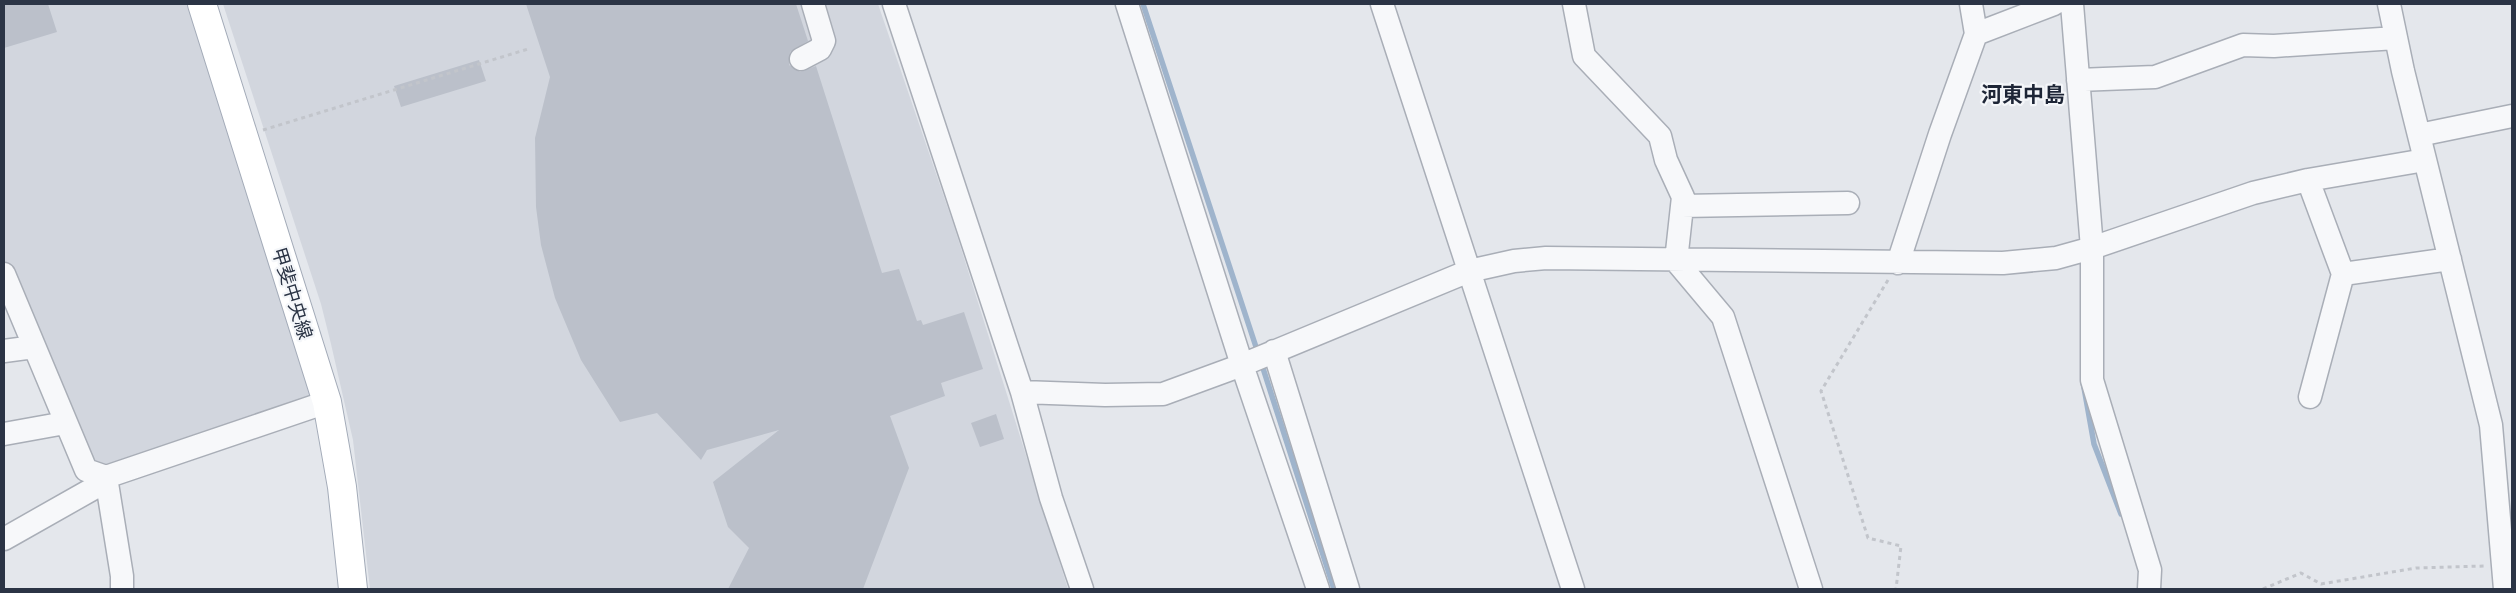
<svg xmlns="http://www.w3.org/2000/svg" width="2516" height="593" font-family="Commissioner,'Noto Sans JP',sans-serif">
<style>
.built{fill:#d2d6de}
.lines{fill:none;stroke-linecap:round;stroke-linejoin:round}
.stream{stroke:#9fb4cc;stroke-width:5.5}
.building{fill:#bbc0ca}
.minor-casing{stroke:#a9aeb7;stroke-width:25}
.major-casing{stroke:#a3abb8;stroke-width:30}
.path{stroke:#c2c5cb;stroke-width:3;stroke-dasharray:4 4;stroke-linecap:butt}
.minor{stroke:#f7f8fa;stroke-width:22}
.major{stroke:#fff;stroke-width:28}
.labels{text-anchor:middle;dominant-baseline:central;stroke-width:4.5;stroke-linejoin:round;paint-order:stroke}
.street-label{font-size:19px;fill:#2b3445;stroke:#f4f6f9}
.quarter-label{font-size:21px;font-weight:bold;fill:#1d2536;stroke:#f4f6f9}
</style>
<rect width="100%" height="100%" fill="#e4e7ec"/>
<path class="built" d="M4 4H202L327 402 106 477 86 470 4 274Z
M223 4H878L954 226 1068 589H370L353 440 331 344 321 304Z"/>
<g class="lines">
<path class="stream" d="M1143 4 1258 353
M1261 362 1334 589
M2083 382 2094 444 2121 514"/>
</g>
<path class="building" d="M4 4H48L57 32 4 48Z
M526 4H796L808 41 790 52 789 65 800 72 816 66 882 273 899 269 917 321 921 320 923 325 964 312 983 369 941 383 945 396 890 416 909 468 863 589H728L749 548 728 527 713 482 779 430 707 450 701 460 657 413 620 422 581 360 555 298 541 245 536 207 535 138 550 77Z
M479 60 486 81 401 107 394 86Z
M996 414 1004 439 980 447 971 423Z"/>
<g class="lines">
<g class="minor-casing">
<path id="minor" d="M894 4 1022 392 1051 498 1082 589
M1127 4 1242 365 1318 589
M1382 4 1573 589
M1574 4 1584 56 1660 136 1666 160 1683 197 1676 261 1723 317 1811 589
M2072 4 2092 248V380L2150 570 2149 589
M2389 4 2403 71 2491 425 2505 589
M1976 34 2054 4
M801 59 820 49 824 41 813 4
M2078 80 2155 77 2243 45 2274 46 2396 38
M2419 135 2512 116
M2308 180 2343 274 2310 397
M1682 206 1848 203
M1898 263 1940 134 1976 34 1971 4
M4 274 86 470 106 477 327 402
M2343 274 2450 259
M4 351 34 347
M1274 351 1348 589
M1022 392 1105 395 1163 394 1242 365 1469 271 1514 261 1546 258 2003 263 2056 258 2092 248 2253 193 2308 180 2425 160
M4 434 65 423
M106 477 122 576V589
M4 539 96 487 106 477"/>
</g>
<g class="major-casing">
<path id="major" d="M202 4 327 402 342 487 353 589"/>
</g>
<path class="path" d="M263 130 528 49
M1888 280 1821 391 1868 538 1901 546 1896 589
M2263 589 2301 573 2321 584 2416 568 2484 566"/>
<use href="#minor" class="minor"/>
<use href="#major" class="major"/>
</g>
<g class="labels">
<g class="street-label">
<text transform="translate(293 293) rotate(73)">甲斐中央線</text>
</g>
<g class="quarter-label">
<text x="2023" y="93">河東中島</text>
</g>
</g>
<rect width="2516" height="593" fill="none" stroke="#2b3445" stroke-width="10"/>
</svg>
